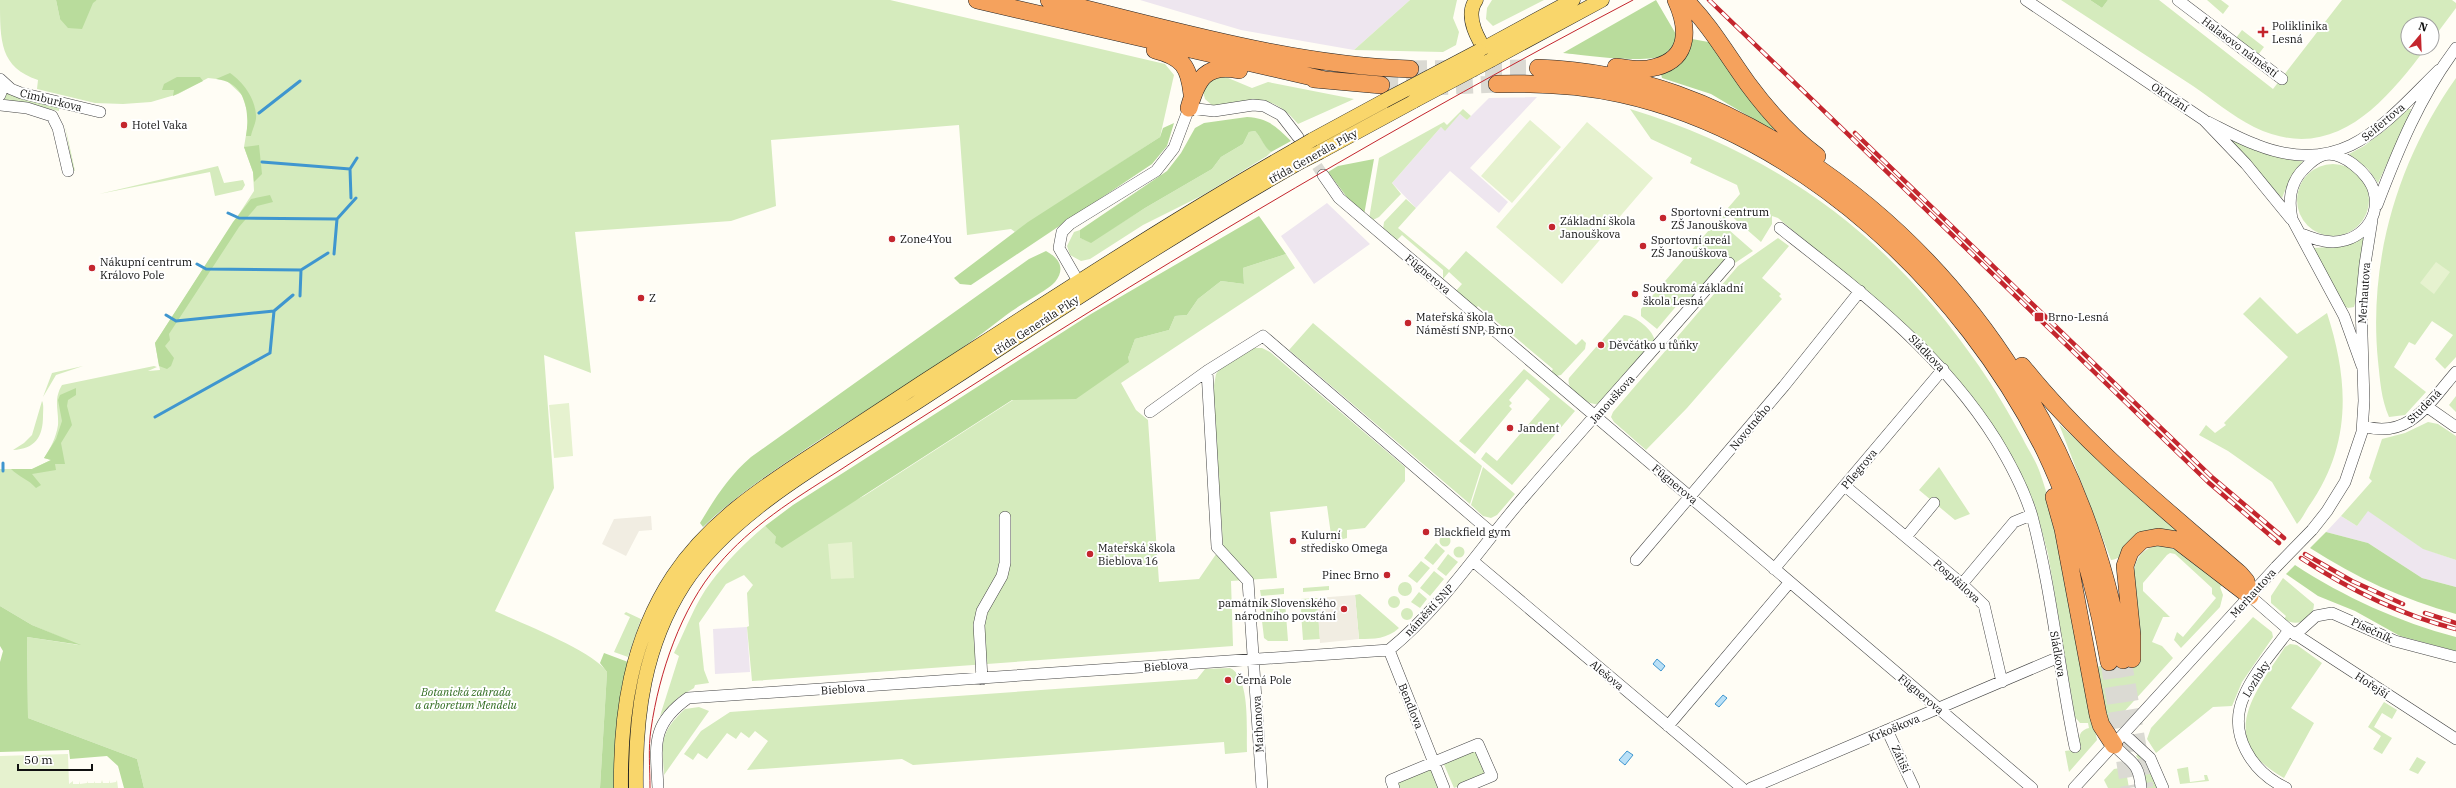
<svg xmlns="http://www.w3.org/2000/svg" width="2456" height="788" font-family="'IBM Plex Serif',serif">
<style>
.industrial{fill:#eee6ef}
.green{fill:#d5ebbd}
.forest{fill:#b9dc9c}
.pitch{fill:#e6f2cf}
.plaza{fill:#f1ede2}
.water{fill:#b9e0f7;stroke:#3f96cf}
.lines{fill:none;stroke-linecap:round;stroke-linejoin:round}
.stream{stroke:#3f96cf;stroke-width:3}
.minor-tunnel{stroke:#dbdad3;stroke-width:11;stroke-dasharray:11 5.5;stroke-linecap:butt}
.highway-tunnel{stroke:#dbdad3;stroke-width:17;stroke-dasharray:17 8;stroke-linecap:butt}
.minor-casing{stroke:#444;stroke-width:12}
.major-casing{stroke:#222;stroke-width:15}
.highway-casing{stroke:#222;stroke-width:18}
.minor{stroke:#fff;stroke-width:11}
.major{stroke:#f9d66b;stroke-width:14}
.highway{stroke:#f5a25d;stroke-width:17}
.tram{stroke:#c4262e;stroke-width:1}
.rail-casing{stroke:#c4262e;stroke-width:4.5}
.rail{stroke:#fff;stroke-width:3;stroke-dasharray:9;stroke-linecap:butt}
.minor-bridge-casing{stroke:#444;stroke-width:12;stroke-linecap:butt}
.major-bridge-casing{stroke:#222;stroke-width:15;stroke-linecap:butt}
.minor-bridge{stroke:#fff;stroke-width:11}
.major-bridge{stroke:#f9d66b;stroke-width:14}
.poi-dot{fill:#c4262e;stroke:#fff;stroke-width:1.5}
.labels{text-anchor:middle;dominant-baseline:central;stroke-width:4;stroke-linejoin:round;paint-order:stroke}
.poi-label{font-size:11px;fill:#111;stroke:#fff;text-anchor:start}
.street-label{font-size:11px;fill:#111;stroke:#fff}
.park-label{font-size:11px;font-style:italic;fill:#2f6b1f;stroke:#fff}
</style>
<rect width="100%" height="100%" fill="#fffdf5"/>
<path class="industrial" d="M1140 0H1410L1354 50 1241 30Z
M1537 97 1470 168 1508 202 1499 213 1450 171 1416 208 1392 183 1441 127 1445 130 1460 114 1467 120 1489 98Z
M1327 203 1370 244 1314 284 1281 236Z
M2368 510 2422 548 2456 560V587L2422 578 2368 543 2326 532 2341 516 2357 526Z
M747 627 750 672 715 674 713 629Z"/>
<path class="green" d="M0 0H56L60 19 97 0H890L1165 64 1174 75 1160 137 1015 232 1011 229 967 235 959 125 771 140 776 206 731 221 575 232 591 373 544 355 554 488 495 611C521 623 595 652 607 672L600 788H144L137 759 28 718 27 637 79 645 32 625 0 606V469H32L51 460 44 458C51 447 56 438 58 425 59 410 53 400 62 385L154 366 157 367 148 371 160 370 155 343 254 191 253 172 244 147 249 117 242 95 226 80 208 78 178 94 151 102 123 104 95 103 37 89 38 80C0 67 0 42 0 0Z
M1410 0H1457L1453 18 1459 32 1456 45 1443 52 1354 50Z
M1492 0H1544L1493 26 1486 19 1487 8Z
M2061 0H2090L2102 8 2108 0H2159L2273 89 2342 0H2452L2456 3V8L2432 40V24H2408V48H2426C2383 105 2332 165 2254 127 2232 116 2212 99 2193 86 2149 57 2105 29 2061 0Z
M2207 0H2221L2229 6 2223 14Z
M2242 30 2264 47 2258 55 2236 38Z
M1221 75 1252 88 1268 82 1354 99 1298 124C1271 91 1251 100 1213 106L1205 99 1202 88 1209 78Z
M2456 78V357L2445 369 2435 359 2453 335 2432 321 2415 345 2409 342 2394 367 2426 392 2405 415 2389 417C2381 399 2380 380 2378 361 2368 260 2398 160 2456 78Z
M4 93 59 108V111L3 99Z
M1463 109 1471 116 1467 120 1460 114 1445 131 1441 127 1392 183 1401 194 1379 217 1373 220 1369 219 1379 158 1444 122 1447 125Z
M1630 109C1780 155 1890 237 1979 366 1995 389 2008 412 2022 437 2027 448 2035 459 2039 470 2067 549 2078 642 2094 725L2097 740 2069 772 2065 751 2080 749C2079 739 2077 731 2089 728L2088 723H2080L2075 717 2048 554 2035 505 2012 459 1945 366 1898 318 1778 218 1772 216V224L1761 242 1729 214 1721 223 1753 251 1735 263 1728 258 1694 297H1684L1657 329 1641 316V309L1740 194 1737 185 1690 163 1692 158 1651 139Z
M2406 109H2411L2410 114 2378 183 2368 169 2349 154 2364 146 2388 128Z
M65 125 75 171H73Z
M1255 131C1262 138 1264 146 1271 152L1267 156 1203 195 1143 225 1090 259 1081 261 1070 255 1067 246 1074 232 1080 230V238L1091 242 1145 208 1212 169 1221 157 1243 144 1249 132Z
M2227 138 2277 156 2303 161 2291 176 2282 198Z
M2297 200a36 36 0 1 1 72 0a36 36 0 1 1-72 0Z
M218 166 224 183 243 180 245 185 242 190 215 196 210 172 99 194Z
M1406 199 1416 208 1398 228 1449 270 1466 251 1576 345 1582 339 1586 343 1585 349 1561 375 1556 376 1551 372 1553 369 1478 306 1476 308 1455 292 1462 284 1449 272 1443 279V270L1402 235 1396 241 1383 229 1384 222Z
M2364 237 2356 300 2354 307 2348 308 2344 306 2313 248 2346 246Z
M1778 238 1789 246 1762 278 1781 294 1779 296 1782 299 1687 408 1646 450 1614 422 1611 417 1613 412 1738 266Z
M1286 254 1295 268 1121 383 1136 410 1148 420 1159 582 1199 579 1223 544 1213 391 1216 374 1223 365 1249 348H1262L1270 352 1405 467V481L1365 528 1347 530V538L1332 542 1327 506 1270 512 1277 578 1231 581 1233 646 752 681 747 627 749 626 747 593 753 585 744 575 726 584 699 623 704 670 709 683 695 685 694 688 679 697 660 716 679 656 674 653C686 629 695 603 711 582 727 561 745 543 765 526L776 537 864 496 1013 400 1026 399 1128 358 1135 339 1169 330 1175 316 1187 315 1198 299 1221 281 1244 284 1243 268Z
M2260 297 2297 334 2327 313C2349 381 2352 445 2309 506 2305 512 2302 519 2297 524L2272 482 2228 451 2199 435 2206 425 2215 433 2226 425 2224 423 2288 357 2243 314Z
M1624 315C1635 315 1656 332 1655 343L1599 404C1588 406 1565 391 1569 378Z
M1313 323 1482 466 1470 504 1289 350Z
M83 366 56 375 43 397 52 373Z
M1524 369 1575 411 1512 485 1481 459 1486 452 1497 461 1550 399 1527 379 1509 400 1512 403 1509 406 1512 409 1475 454 1459 441Z
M2456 396V412L2449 405Z
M42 401C44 404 43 411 43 416 43 437 35 449 13 450L24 443 32 435Z
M2428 422 2438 424 2456 436V560L2423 549 2368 511 2357 526 2341 516 2372 481 2369 478 2382 439 2405 433Z
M2059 424 2122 481 2185 533C2173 531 2157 526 2144 533 2131 540 2128 558 2111 560Z
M1483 467 1515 494 1497 515 1491 518 1483 516 1471 505Z
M1939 467 1970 514 1955 520 1919 490Z
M1439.5 541a5.5 5.5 0 1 1 11 0a5.5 5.5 0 1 1-11 0Z
M1436 543 1445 551 1433 565 1424 558Z
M2159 545 2177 550 2223 585 2220 587 2223 595 2220 607 2181 648 2174 640 2177 632 2183 637 2216 598 2212 594V588L2175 554 2170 553 2167 555 2143 583V591L2170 617H2163L2152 642 2162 646 2173 658 2112 725 2104 717 2094 667 2140 660C2140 650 2141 641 2140 632 2138 604 2118 553 2159 545Z
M1453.5 552a5.5 5.5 0 1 1 11 0a5.5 5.5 0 1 1-11 0Z
M1448 554 1458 562 1446 576 1437 569Z
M1421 561 1430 568 1417 583 1408 576Z
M1434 571 1444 579 1430 596 1420 588Z
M2283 578 2314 604C2314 620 2296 628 2284 619L2286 616 2271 603V596Z
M1398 589a7 7 0 1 1 14 0a7 7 0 1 1-14 0Z
M1329 586V590L1303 592V588Z
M1284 588V594L1261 596 1260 590Z
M1419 592 1427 599 1420 608 1411 602Z
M1360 594 1399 628C1387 639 1374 639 1359 639L1355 595Z
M1388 602a6 6 0 1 1 12 0a6 6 0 1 1-12 0Z
M1317 598 1320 639 1303 640 1300 599Z
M1285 601 1288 641H1268L1264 638 1260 604Z
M1401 614a6 6 0 1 1 12 0a6 6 0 1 1-12 0Z
M626 612 641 619 628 657 614 652 630 617 624 614Z
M2253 617 2272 632 2273 637 2242 682 2232 706 2213 707 2156 753 2147 739 2151 728Z
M2290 644 2297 645 2322 663 2291 708 2314 723 2284 778C2215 740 2254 694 2285 647Z
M1230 668C1251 677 1246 731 1247 752L1225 754 1224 742 913 765 902 759 747 770 768 741 755 731 749 738 741 732 736 739 727 733 707 759 698 753 693 760 684 754 701 731 730 712 1197 679 1205 669Z
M2384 702 2397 710 2392 719 2382 713 2374 727 2392 738 2382 754 2373 749 2381 736 2368 727Z
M699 707 709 711 664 775C662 743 659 733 685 709Z
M1475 748 1487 769 1485 776 1454 788 1443 762Z
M2139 753 2145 760 2159 788H2146L2144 767 2136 756Z
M2417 757 2426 762 2418 774 2409 770Z
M1430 767 1438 788H1398L1397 782Z
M2188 767 2190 782 2205 780 2204 775H2207L2209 781 2180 784 2177 769Z
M2114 769 2120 768 2126 771 2129 788H2108L2104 780Z"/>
<path class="forest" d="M56 0H97L93 3 82 29 68 28 60 19Z
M1656 0 1677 36C1675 42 1670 50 1665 54 1650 65 1584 55 1563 53Z
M2090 0H2108L2102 8Z
M1692 39 1714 43 1775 127 1772 130 1711 94 1662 78 1661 74C1679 67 1686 58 1692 39Z
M230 73C243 82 255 98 256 115 257 121 252 130 251 136H246C250 112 246 82 216 79Z
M177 77H200L203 81 173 96 174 90H162L164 84Z
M1247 117C1268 118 1277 127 1291 141L1271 152C1263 146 1262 138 1255 131L1249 132 1243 144 1221 157 1212 169 1145 208 1091 243 1080 238V230L1167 171 1181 153 1195 128 1204 123Z
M1174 123 1167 146 1152 164 971 285 960 284 954 278 1028 222 1160 137 1163 128Z
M259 145 262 174 254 182 253 172 244 147Z
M1374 159 1364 215 1346 196 1328 172 1338 166Z
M270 195 273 202 257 206 239 227 169 334 170 340 165 346 174 358 171 366 167 369 159 366 155 343 233 222 251 199Z
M1259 216 1286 254 1243 268 1244 284 1221 281 1198 299 1187 315 1175 316 1169 330 1135 339 1128 358 1129 362 1076 399 1012 400 782 548 775 543 776 537 765 526 793 505 1091 314Z
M1046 251C1059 258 1066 268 1055 282 1047 291 1017 306 1005 316 948 361 885 398 824 437 782 465 739 492 703 527L700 523C715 498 729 476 751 457L1029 259Z
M76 388V395L68 400 67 406 72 425 61 443 65 464H55L56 470 32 474 41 485 36 488C28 479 19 477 11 469H32L51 460 44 458 56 439 62 421 58 400 60 395Z
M2326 532 2368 543 2422 578 2456 587V614C2404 600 2355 577 2310 548Z
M2295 565C2344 597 2399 622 2456 637V651L2400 636 2355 611 2318 596 2286 574Z
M0 606 32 625 81 645 27 637 28 718 137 759 144 788H124L118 766 107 756 70 759 69 750 0 752V662L3 651 0 646Z
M604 653 628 662 621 690 615 788H600L607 672 600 663Z"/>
<path class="pitch" d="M1530 120 1561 147 1512 203 1481 176Z
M1587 122 1653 178 1562 284 1496 227Z
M2436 262 2450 272 2434 294 2420 283Z
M569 403 573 456 554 458 549 405Z
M852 542 854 578 831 579 828 544Z
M68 754 69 784 73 781V784H79L80 781V784L87 783V781L88 783H94V781L95 783H101L102 780 103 783H109V780L110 783 116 782 117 780 118 788H0V756Z"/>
<path class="plaza" d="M651 516 652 530 639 531 626 556 602 544 614 519Z
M1355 595 1359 639 1320 643 1317 598Z"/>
<path class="water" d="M1657 659 1665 666 1661 671 1653 664Z
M1723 695 1727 698 1719 707 1715 704Z
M1627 751 1633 755 1625 765 1619 760Z"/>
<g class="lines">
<path class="stream" d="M259 113 300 81
M262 162 350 169 357 158
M350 169 351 198
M228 213 239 218 337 219 356 198
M334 254 337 219
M197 264 206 269 301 270 328 253
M300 296 301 270
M166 315 176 321 274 311 293 295
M155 417 270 353 274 311
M3 463V471"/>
<path class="minor-tunnel" d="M1317 166 1323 175"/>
<path class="highway-tunnel" d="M1410 69 1526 68
M1381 85 1429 87 1497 84
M2123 660 2145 788
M2109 662 2129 788"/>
<g class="minor-casing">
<path id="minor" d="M2026 0 2204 120 2246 164 2291 219
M2178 0 2282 79
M0 79 11 89 21 93 100 112
M0 95 4 84
M0 105 27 108 52 116 58 128 68 171
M2208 122C2224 130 2240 139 2257 145 2343 179 2384 124 2439 70
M1323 175 1339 198 2032 788
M2377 205C2398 150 2420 96 2456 48
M1780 228C1860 291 1941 352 1996 440 2010 463 2024 489 2032 516 2052 592 2059 671 2075 747
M2301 234C2308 236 2316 240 2324 241 2354 247 2382 222 2374 192 2370 174 2340 148 2321 156 2316 158 2310 163 2306 167 2290 181 2288 200 2292 219L2344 316 2362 366
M1082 288 1059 248 1062 232 1070 224 1156 171 1174 148 1189 108 1214 111 1253 105 1264 106 1281 115 1298 137
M1207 371 1217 547 1248 581 1262 788
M2426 406 2456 427
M1150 412 1207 371 1263 336 1493 534
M2363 426C2409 440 2429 403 2456 372
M1845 486 1962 584 1984 605 2002 682
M2312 530 2327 511 2345 482 2362 432 2364 401 2361 304 2365 264 2372 220
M1906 537 1934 503
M1636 560 1784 386 1860 291
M1473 561 1742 788
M1774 569 1943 369
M1962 584 2014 522 2031 515
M2250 596 2289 630 2456 739
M2295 635 2316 616 2332 613 2395 641 2456 657
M1389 650 1444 788
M982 679 979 625 982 611 1002 576 1005 563V517
M1668 726 1789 583
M1887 730 1914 788
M2124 734 2150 758 2163 788
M2114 745C2130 763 2139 761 2141 788
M658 788C656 746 650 725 688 698L1389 650C1442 607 1479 549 1523 498 1591 419 1661 342 1729 263
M1394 788 1391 780 1478 744 1492 776 1463 788
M1751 788 2059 657
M2074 788 2276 567
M2286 788C2252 772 2227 734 2244 696 2254 672 2274 651 2289 630"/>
</g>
<g class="major-casing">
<path id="major" d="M1476 0C1463 18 1481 44 1491 60L1602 0
M1479 51 1573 0
M1312 140 1384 101
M1320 152 1414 101
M621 788C620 713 631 640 673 576 709 522 762 487 816 452 849 430 882 409 915 387 1041 306 1165 224 1295 150
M636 788C635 715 644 646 684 584 732 509 842 451 916 403 1043 320 1170 236 1302 161"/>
</g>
<g class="highway-casing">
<path id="highway" d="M977 0 1325 80
M1049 0C1168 28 1288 65 1410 69
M1685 0C1710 25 1727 55 1748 84 1768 111 1790 136 1817 156
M1155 50C1183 57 1189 67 1192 94
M1616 67C1629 69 1643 71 1656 67 1691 58 1688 26 1676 0
M1538 68C1639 72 1719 104 1803 158 1977 272 2089 456 2123 660
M1314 79 1381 85
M1497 84C1538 83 1580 85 1621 94 1803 134 1964 287 2045 451 2077 518 2096 589 2109 662
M1189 108C1197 79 1206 63 1239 70
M2022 366C2085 445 2164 508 2240 574L2246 581 2250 596
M2054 497 2063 529 2098 715 2101 725 2114 745
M2132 659V635L2125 566 2130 552 2142 540 2158 537 2177 540 2250 596"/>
</g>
<use href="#minor" class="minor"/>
<use href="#major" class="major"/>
<use href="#highway" class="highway"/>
<path class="tram" d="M650 788C650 768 648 748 651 729 659 673 681 608 718 565 751 526 794 499 837 472 880 444 922 417 965 390 1183 251 1405 120 1633 0"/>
<g class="rail-casing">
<path id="rail" d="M1709 0 2208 482 2279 543
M1855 133 2213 478 2284 538
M2305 554 2352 581 2403 604
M2301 558C2348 589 2401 615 2456 629
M2425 613 2456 623"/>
</g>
<use href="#rail" class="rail"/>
<g class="minor-bridge-casing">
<path id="minor-bridge" d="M2276 567 2312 530"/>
</g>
<g class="major-bridge-casing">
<path id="major-bridge" d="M1384 101 1479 51
M1414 101 1491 60
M1295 150 1312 140
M1302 161 1320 152"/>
</g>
<use href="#minor-bridge" class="minor-bridge"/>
<use href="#major-bridge" class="major-bridge"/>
</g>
<g class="poi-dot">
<path d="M2261 26h4v4h4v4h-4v4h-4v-4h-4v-4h4z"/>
<circle cx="124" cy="125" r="4"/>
<circle cx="1663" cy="218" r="4"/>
<circle cx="1552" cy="227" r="4"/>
<circle cx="892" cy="239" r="4"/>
<circle cx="1643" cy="246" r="4"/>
<circle cx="92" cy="268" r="4"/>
<circle cx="1635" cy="294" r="4"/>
<circle cx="641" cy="298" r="4"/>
<rect x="2034" y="312" width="10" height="10" rx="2"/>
<circle cx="1408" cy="323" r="4"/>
<circle cx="1601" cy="345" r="4"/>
<circle cx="1510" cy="428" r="4"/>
<circle cx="1426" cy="532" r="4"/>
<circle cx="1293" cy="541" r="4"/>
<circle cx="1090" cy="554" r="4"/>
<circle cx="1387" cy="575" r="4"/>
<circle cx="1344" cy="609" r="4"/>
<circle cx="1228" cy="680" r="4"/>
</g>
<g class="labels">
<g class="poi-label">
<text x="2272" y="26">Poliklinika<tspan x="2272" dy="13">Lesná</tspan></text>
<text x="132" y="125">Hotel Vaka</text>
<text x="1671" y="212">Sportovní centrum<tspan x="1671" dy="13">ZŠ Janouškova</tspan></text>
<text x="1560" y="221">Základní škola<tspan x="1560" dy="13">Janouškova</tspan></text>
<text x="900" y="239">Zone4You</text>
<text x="1651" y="240">Sportovní areál<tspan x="1651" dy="13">ZŠ Janouškova</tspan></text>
<text x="100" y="262">Nákupní centrum<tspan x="100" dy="13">Královo Pole</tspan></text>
<text x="1643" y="288">Soukromá základní<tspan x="1643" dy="13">škola Lesná</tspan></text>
<text x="649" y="298">Z</text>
<text x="1416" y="317">Mateřská škola<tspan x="1416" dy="13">Náměstí SNP, Brno</tspan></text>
<text x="2048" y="317">Brno-Lesná</text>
<text x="1609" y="345">Děvčátko u tůňky</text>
<text x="1518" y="428">Jandent</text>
<text x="1434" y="532">Blackfield gym</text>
<text x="1301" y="535">Kulurní<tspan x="1301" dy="13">středisko Omega</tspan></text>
<text x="1098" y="548">Mateřská škola<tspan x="1098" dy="13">Bieblova 16</tspan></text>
<text x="1379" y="575" text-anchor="end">Pinec Brno</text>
<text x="1336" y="603" text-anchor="end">památník Slovenského<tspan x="1336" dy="13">národního povstání</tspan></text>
<text x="1236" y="680">Černá Pole</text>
</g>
<g class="street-label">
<text transform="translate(2240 47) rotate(37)">Halasovo náměstí</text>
<text transform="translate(2170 97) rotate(34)">Okružní</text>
<text transform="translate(51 100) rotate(14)">Cimburkova</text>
<text transform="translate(2383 122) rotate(-40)">Seifertova</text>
<text transform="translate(1313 156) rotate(-29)">třída Generála Píky</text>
<text transform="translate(1428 274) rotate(40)">Fügnerova</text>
<text transform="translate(2364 293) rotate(-86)">Merhautova</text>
<text transform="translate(1036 325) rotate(-33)">třída Generála Píky</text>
<text transform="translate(1927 353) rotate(46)">Sládkova</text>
<text transform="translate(1612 399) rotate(-48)">Janouškova</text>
<text transform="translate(2424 406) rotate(-45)">Studená</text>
<text transform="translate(1750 427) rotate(-50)">Novotného</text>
<text transform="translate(1859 469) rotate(-50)">Pflegrova</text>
<text transform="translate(1675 484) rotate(40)">Fügnerova</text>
<text transform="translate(1957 581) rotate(42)">Pospíšilova</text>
<text transform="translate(2253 593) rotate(-48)">Merhautova</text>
<text transform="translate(1429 610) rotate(-47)">náměstí SNP</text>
<text transform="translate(2372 630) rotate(25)">Písečník</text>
<text transform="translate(2058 654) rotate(80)">Sládkova</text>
<text transform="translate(1166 666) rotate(-4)">Bieblova</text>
<text transform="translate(1607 675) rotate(40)">Alešova</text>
<text transform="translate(2256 679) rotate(-58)">Lozíbky</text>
<text transform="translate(2372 685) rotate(33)">Hořejší</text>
<text transform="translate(843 689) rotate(-4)">Bieblova</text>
<text transform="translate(1921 694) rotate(40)">Fügnerova</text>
<text transform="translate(1411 706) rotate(68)">Bendlova</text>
<text transform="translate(1258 724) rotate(-93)">Mathonova</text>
<text transform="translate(1894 728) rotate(-23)">Krkoškova</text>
<text transform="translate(1901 759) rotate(65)">Zátiší</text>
</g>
<g class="park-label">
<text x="466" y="692">Botanická zahrada<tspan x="466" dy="13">a arboretum Mendelu</tspan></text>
</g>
</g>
<g transform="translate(2420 36) rotate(19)"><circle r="19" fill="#ffffff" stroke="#a0a0a0"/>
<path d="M0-3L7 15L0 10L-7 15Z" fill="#c4262e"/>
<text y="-6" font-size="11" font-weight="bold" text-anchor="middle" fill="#111111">N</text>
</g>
<path d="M18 764v6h74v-6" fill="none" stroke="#111111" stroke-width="2"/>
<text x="24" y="764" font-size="12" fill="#111111" stroke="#ffffff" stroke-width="3" paint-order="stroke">50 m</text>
</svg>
